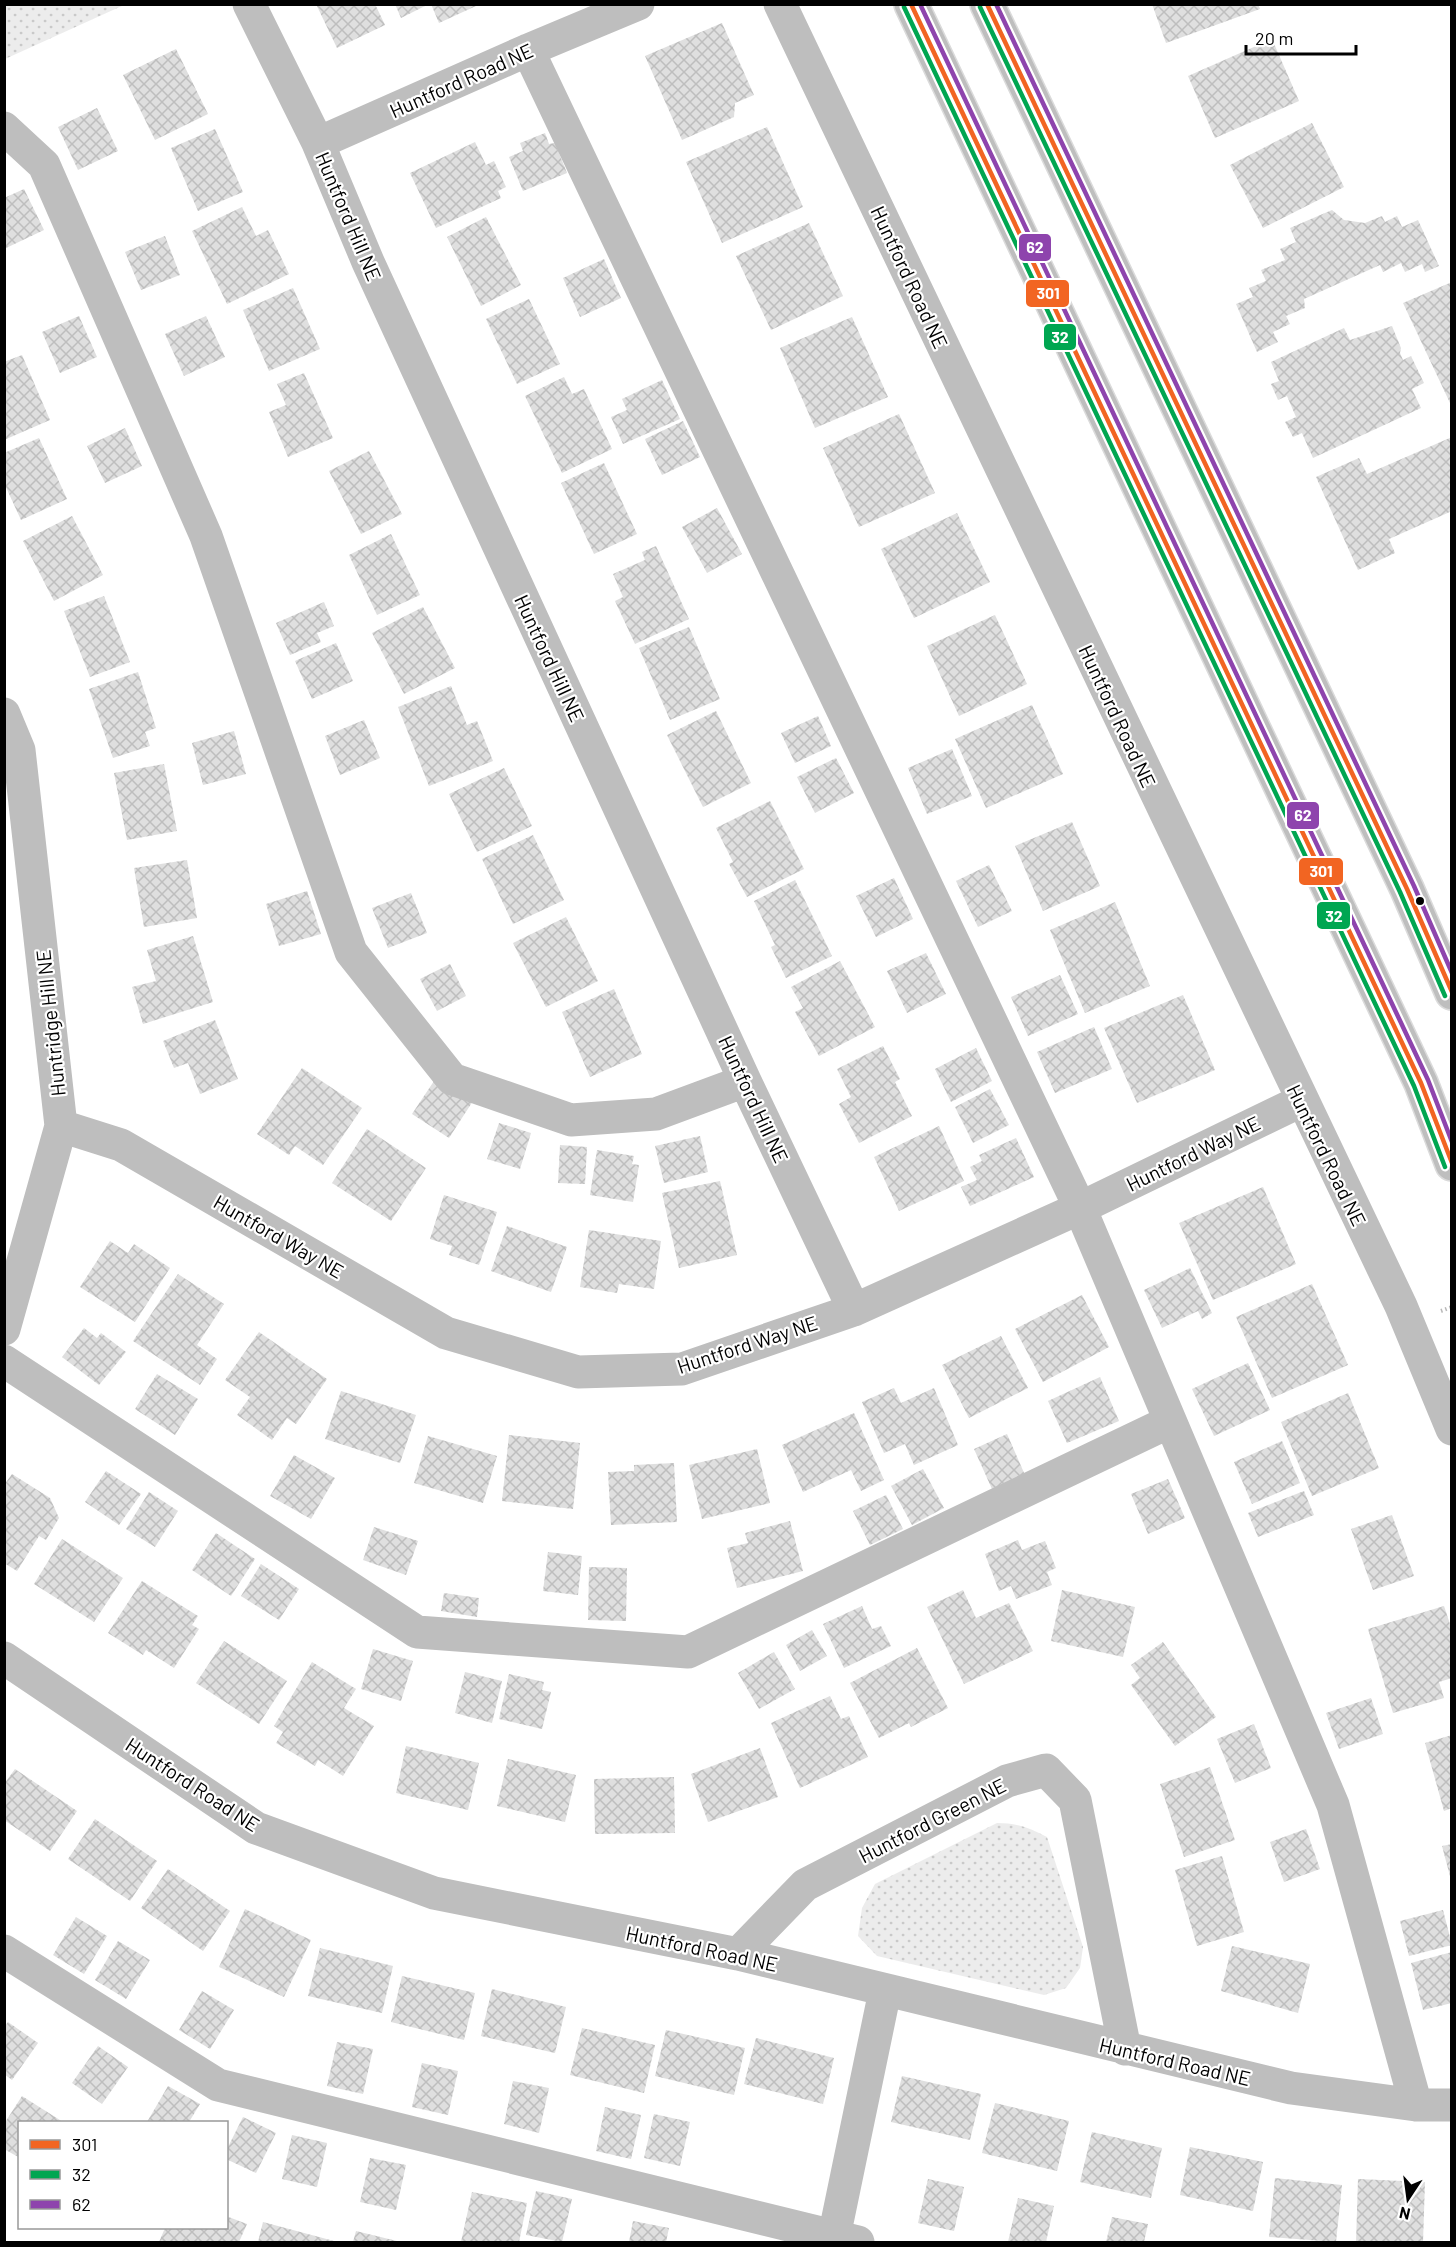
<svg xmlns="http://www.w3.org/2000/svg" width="1456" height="2247" font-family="Barlow,sans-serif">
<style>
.park{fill:url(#park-dots)}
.building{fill:url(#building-cross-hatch)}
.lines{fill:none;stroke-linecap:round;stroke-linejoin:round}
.major-casing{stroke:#dbdbdb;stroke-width:36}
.path{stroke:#b9b9b9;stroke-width:4;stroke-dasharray:1.5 3;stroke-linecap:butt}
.minor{stroke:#bebebe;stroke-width:33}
.major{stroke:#bebebe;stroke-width:33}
.bus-1-casing{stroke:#fff;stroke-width:9}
.bus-2-casing{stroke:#fff;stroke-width:9}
.bus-3-casing{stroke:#fff;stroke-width:9}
.bus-1{stroke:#f26522;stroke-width:4.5}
.bus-2{stroke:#00a651;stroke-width:4.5}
.bus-3{stroke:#8e44ad;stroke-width:4.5}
.bus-dot{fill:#000;stroke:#fff;stroke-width:2}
.labels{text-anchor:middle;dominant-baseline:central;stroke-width:4.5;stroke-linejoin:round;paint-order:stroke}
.street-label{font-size:20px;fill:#000;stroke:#fff}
.line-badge{stroke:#fff;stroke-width:2}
.badge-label{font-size:16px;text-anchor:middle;font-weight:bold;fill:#fff}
</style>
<defs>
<pattern id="park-dots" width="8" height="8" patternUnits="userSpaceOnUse" patternTransform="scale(1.5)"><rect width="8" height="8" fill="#ececec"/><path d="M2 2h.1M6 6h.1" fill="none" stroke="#c9c9c9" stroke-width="1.8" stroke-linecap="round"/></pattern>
<pattern id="building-cross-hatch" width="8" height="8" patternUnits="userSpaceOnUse" patternTransform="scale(1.5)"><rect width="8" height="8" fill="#dfdfdf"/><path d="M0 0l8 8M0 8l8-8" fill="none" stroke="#bebebe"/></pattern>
</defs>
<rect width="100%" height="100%" fill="#fff"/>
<path class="park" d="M5 4H124V5L5 59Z
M997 1823C1017 1823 1030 1828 1047 1837L1083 1947 1080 1968 1066 1988 1044 1995 877 1956 858 1936 862 1908 875 1884Z"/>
<path class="building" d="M316 4H375L385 25 337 48Z
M395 4H429L401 18Z
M431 4H475L476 6 439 23Z
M1152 4H1258L1260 9 1166 43Z
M722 23 754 95 735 103 734 117 682 140 645 56Z
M1272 39 1299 101 1215 138 1188 76Z
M176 49 208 114 155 140 123 75Z
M97 108 118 151 78 170 58 127Z
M1312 123 1344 187 1263 228 1230 165Z
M767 127 803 207 722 243 686 162Z
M215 129 243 192 198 211 171 148Z
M545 133 549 144 555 143 567 173 523 191 509 157 523 151 520 143Z
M475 142 486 165 494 161 506 187 498 191 501 198 436 228 410 173Z
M24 189 44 230 4 249V198Z
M242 207 256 236 268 230 289 274 227 304 192 231Z
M1332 210 1344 220 1365 223 1382 216 1385 222 1397 216 1402 227 1418 220 1439 266 1425 272 1422 264 1405 272 1401 263 1383 272 1380 265 1304 299 1305 308 1286 316 1290 324 1273 332 1278 342 1257 352 1236 304 1253 297 1249 288 1266 281 1261 270 1285 260 1280 249 1296 242 1290 228Z
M486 217 521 285 481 306 447 237Z
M809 223 843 296 771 330 736 256Z
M165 236 180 275 141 290 125 252Z
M604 259 621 298 580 317 563 278Z
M1452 282V402L1450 403 1403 303Z
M293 288 320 349 269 371 243 310Z
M529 299 560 364 517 384 486 319Z
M79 316 97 357 60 373 42 332Z
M206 316 225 357 184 376 165 334Z
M852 317 888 397 815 428 780 348Z
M1392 326 1401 348 1400 353 1403 360 1411 356 1424 383 1412 389 1421 408 1313 458 1302 433 1293 437 1285 422 1296 417 1287 396 1278 400 1271 384 1279 381 1271 362 1344 328 1350 340Z
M22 355 50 420 4 440V362Z
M304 373 333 438 288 457 269 412 286 405 277 384Z
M564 377 572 394 584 389 612 449 562 473 525 396Z
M662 380 680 419 623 444 611 417 627 410 622 399Z
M899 414 935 493 859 527 823 448Z
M683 421 700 457 662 475 645 439Z
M125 428 142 466 105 483 87 446Z
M1452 437V511L1389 539 1395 553 1358 570 1316 477 1359 458 1367 474Z
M39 438 67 499 21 520 4 483V453Z
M369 451 402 514 361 534 329 471Z
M604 463 637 534 594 554 561 483Z
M717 508 742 554 707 573 682 527Z
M957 513 990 582 914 618 881 549Z
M72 516 103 575 54 601 23 541Z
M391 534 420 595 377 615 349 555Z
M656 546 689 619 635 644 615 601 623 597 613 574 645 560 642 552Z
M104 596 130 662 90 677 64 611Z
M324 602 334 626 317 633 321 642 290 655 276 623Z
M423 607 455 668 404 694 372 633Z
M995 615 1027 684 959 716 927 646Z
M689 627 720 699 670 720 639 648Z
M336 643 353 681 312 699 295 661Z
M138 672 156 728 145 732 150 746 113 758 89 689Z
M451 686 467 725 477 721 493 761 429 786 398 707Z
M1032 705 1063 774 986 808 955 739Z
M716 711 751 783 703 807 667 735Z
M818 716 831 746 795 763 781 733Z
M364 720 380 758 340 775 325 736Z
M234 731 246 774 203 785 192 743Z
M952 749 972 796 927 814 908 768Z
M836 758 854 793 815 813 797 777Z
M164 764 177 831 127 840 114 773Z
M504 768 532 826 477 852 449 794Z
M770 801 804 869 747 897 729 864 733 862 716 828Z
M1072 822 1100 886 1043 911 1015 846Z
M533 835 564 900 513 924 482 859Z
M187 860 197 918 144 927 134 868Z
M989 865 1012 911 978 927 956 881Z
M894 878 913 919 876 937 856 896Z
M795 880 832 956 786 978 771 947 775 945 754 901Z
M307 891 321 934 279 946 266 904Z
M411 893 427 933 388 948 372 908Z
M1115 902 1150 986 1085 1013 1050 930Z
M566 917 598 981 546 1007 513 943Z
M193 936 213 1002 143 1024 132 987 156 981 147 950Z
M926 953 946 994 907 1013 887 971Z
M840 961 875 1027 819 1056 795 1012 803 1008 791 987Z
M450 964 466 996 437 1011 420 979Z
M1060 975 1078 1014 1028 1036 1011 997Z
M614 989 642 1054 590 1077 562 1012Z
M1183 995 1215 1070 1137 1103 1104 1028Z
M215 1020 238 1079 200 1094 188 1063 174 1068 163 1041Z
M1094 1027 1112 1069 1055 1093 1037 1052Z
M883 1046 900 1079 895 1082 912 1116 859 1143 839 1104 851 1097 837 1069Z
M976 1048 992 1081 951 1102 935 1069Z
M302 1068 362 1108 323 1165 295 1146 289 1155 257 1134Z
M436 1078 473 1101 449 1138 412 1114Z
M990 1089 1009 1125 973 1143 955 1107Z
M499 1123 531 1133 520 1169 487 1159Z
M939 1126 964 1181 899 1211 874 1157Z
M367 1129 426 1168 391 1221 332 1183Z
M700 1136 708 1172 664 1183 655 1146Z
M1016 1138 1034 1177 970 1206 961 1187 977 1180 970 1167 982 1161 979 1155Z
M560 1145 587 1147 585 1184 558 1183Z
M597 1150 634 1156 632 1164 639 1165 633 1202 590 1195Z
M720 1181 737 1255 679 1268 662 1193Z
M1263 1187 1296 1264 1213 1300 1179 1223Z
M444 1195 497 1212 479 1265 449 1255 452 1246 430 1239Z
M507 1226 567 1247 551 1292 491 1271Z
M589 1230 661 1241 654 1289 619 1284 617 1293 580 1287Z
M110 1241 128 1253 134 1244 170 1268 135 1322 80 1287Z
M1190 1268 1212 1313 1202 1319 1198 1311 1162 1328 1144 1290Z
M178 1274 224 1304 197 1345 217 1359 200 1385 133 1341Z
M1312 1284 1348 1365 1272 1398 1236 1317Z
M1082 1295 1109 1347 1043 1382 1015 1329Z
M84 1328 97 1338 101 1333 126 1352 99 1385 62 1357Z
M259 1332 327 1379 296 1424 287 1418 272 1440 237 1415 250 1397 225 1380Z
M1001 1336 1028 1388 969 1418 942 1365Z
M1248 1363 1270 1410 1214 1436 1192 1389Z
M157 1374 198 1399 175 1435 135 1409Z
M1100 1377 1119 1421 1067 1443 1048 1401Z
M894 1388 901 1403 934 1388 958 1445 914 1465 905 1444 884 1453 862 1402Z
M341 1391 416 1415 400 1463 325 1439Z
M1348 1393 1379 1468 1312 1496 1281 1422Z
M854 1413 884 1480 861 1491 851 1470 803 1492 782 1445Z
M1007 1434 1025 1475 992 1489 974 1449Z
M509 1435 580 1443 573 1509 502 1501Z
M428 1436 497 1456 483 1503 414 1483Z
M1282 1441 1300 1483 1252 1504 1234 1462Z
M757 1449 770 1503 702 1519 689 1465Z
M294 1455 335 1478 311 1519 270 1496Z
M674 1463 677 1522 611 1525 608 1472 634 1471V1465Z
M923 1469 944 1508 912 1525 891 1486Z
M106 1471 141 1494 119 1525 85 1502Z
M12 1474 50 1498 59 1518 46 1540 39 1536 17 1571 4 1563V1485Z
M1168 1479 1185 1518 1148 1534 1131 1494Z
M1304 1491 1314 1515 1258 1537 1248 1513Z
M149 1492 178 1511 155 1547 126 1529Z
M886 1495 903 1529 870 1545 853 1511Z
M1392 1515 1414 1576 1373 1590 1351 1529Z
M790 1521 803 1571 737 1588 727 1548 748 1543 745 1533Z
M374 1527 418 1541 406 1575 363 1560Z
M216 1533 255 1559 231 1596 192 1570Z
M62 1539 123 1578 94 1622 34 1584Z
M1018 1540 1022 1550 1045 1541 1056 1568 1047 1572 1052 1585 1016 1599 1011 1586 999 1591 985 1554Z
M548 1552 582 1556 578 1595 543 1591Z
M261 1564 299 1589 279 1620 241 1596Z
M589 1567 627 1568 626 1621 588 1620Z
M142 1581 198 1616 192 1625 199 1629 174 1668 146 1650 143 1655 108 1633Z
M963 1590 976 1618 1009 1603 1033 1651 964 1684 927 1607Z
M1062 1590 1135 1607 1123 1657 1051 1641Z
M444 1593 479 1598 477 1617 441 1611Z
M862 1606 872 1629 881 1626 891 1646 844 1668 823 1624Z
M1444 1606 1452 1630V1678L1439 1682 1444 1698 1393 1713 1368 1629Z
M812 1630 827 1656 800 1671 786 1645Z
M224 1641 287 1681 259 1724 196 1683Z
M1163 1642 1216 1717 1175 1746 1131 1685 1140 1678 1131 1665Z
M917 1648 948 1708 911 1727 909 1723 879 1738 850 1683Z
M373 1649 413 1661 401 1701 361 1689Z
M774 1652 795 1689 759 1709 738 1673Z
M312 1662 356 1689 344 1708 374 1726 343 1776 318 1760 315 1766 276 1743 283 1732 274 1726Z
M465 1672 502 1681 492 1723 455 1713Z
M509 1674 544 1682 542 1690 551 1692 542 1729 499 1719Z
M830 1696 841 1719 849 1716 868 1757 800 1788 771 1723Z
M1371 1698 1383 1734 1339 1749 1326 1713Z
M1254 1724 1271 1768 1235 1783 1217 1739Z
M1452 1735V1808L1444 1811 1425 1743Z
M406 1746 479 1763 468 1810 396 1793Z
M760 1748 778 1797 708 1822 691 1774Z
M508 1759 576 1775 565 1822 497 1806Z
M1210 1767 1235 1840 1184 1857 1160 1784Z
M15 1769 77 1811 50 1851 4 1820V1784Z
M674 1777 675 1833 595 1834 594 1779Z
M95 1819 157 1861 130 1901 68 1859Z
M1306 1829 1320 1869 1284 1882 1270 1842Z
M1452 1844V1880H1451L1442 1846Z
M1222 1856 1244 1932 1197 1946 1175 1870Z
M168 1869 230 1911 203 1951 141 1908Z
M245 1909 311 1940 284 1997 219 1967Z
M1443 1910 1452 1945 1409 1956 1400 1921Z
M76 1917 107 1936 84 1974 53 1955Z
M118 1941 150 1960 126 1999 95 1980Z
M1232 1946 1310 1964 1298 2013 1221 1991Z
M320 1948 393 1966 382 2013 308 1996Z
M1452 1952V2003L1423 2010 1411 1963Z
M402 1976 475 1993 464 2040 391 2022Z
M492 1989 566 2007 555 2053 481 2036Z
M202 1991 234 2010 210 2049 179 2030Z
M8 2022 38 2043 12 2080 4 2074V2027Z
M582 2028 655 2045 644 2093 570 2075Z
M666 2030 745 2048 734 2095 655 2076Z
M756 2038 834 2058 823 2104 744 2084Z
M337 2042 373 2049 363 2094 327 2086Z
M98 2046 128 2067 102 2104 72 2083Z
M422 2063 458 2071 448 2115 412 2107Z
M902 2076 981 2094 970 2140 891 2122Z
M513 2081 549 2088 539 2133 504 2124Z
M168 2086 200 2104 189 2122H147Z
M22 2096 63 2122H20V2158L4 2149V2124Z
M995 2103 1069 2121 1057 2171 982 2153Z
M605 2107 641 2115 631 2159 596 2151Z
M654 2114 690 2122 680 2166 644 2158Z
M243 2117 276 2133 256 2173 226 2159V2151Z
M1092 2132 1162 2148 1151 2198 1080 2182Z
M292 2135 327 2143 317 2187 282 2179Z
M1190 2147 1263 2162 1253 2211 1180 2195Z
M370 2158 406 2165 396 2210 360 2202Z
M1275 2178 1342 2185 1336 2242 1269 2237Z
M928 2179 964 2187 954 2231 918 2223Z
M1358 2179 1425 2182 1423 2242H1356Z
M536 2191 572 2199 562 2242 526 2235Z
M472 2192 527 2203 519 2242H461Z
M1018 2198 1054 2206 1046 2242H1008Z
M226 2216 247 2224 239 2242H159L165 2228H226Z
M1112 2217 1148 2224 1144 2242H1106Z
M633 2221 669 2228 666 2242H629Z
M263 2222 334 2241V2242H258Z
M356 2231 401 2242H353Z"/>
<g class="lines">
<g class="major-casing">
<path id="major" d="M911 4 1421 1083 1452 1164
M987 4 1407 889 1452 993"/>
</g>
<path class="path" d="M1441 1311 1452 1307"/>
<path class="minor" d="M249 4 318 143 368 262 745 1081 854 1310
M780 4 1401 1306 1452 1429
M528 50 1080 1208 1333 1805 1416 2105
M4 128 44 165 206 536 351 952 452 1079 571 1120 656 1114 745 1081
M318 143 528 50 638 4
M4 714 19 750 61 1126 4 1329
M61 1126 121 1145 446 1333 578 1372 682 1369 854 1310 1080 1208 1301 1101
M4 1361 417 1632 688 1652 1169 1422
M4 1658 256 1828 434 1893 738 1954 1291 2088 1416 2105H1452
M4 1951 218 2085 858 2242
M738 1954 805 1885 1007 1781 1046 1770 1075 1800 1125 2049
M834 2237 885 1991"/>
<use href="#major" class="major"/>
<g class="bus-1-casing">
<path id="bus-1" d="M911 4 1421 1083 1452 1163
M987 4 1407 889 1452 992"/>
</g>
<g class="bus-2-casing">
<path id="bus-2" d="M904 7 1414 1086 1445 1167
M980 7 1400 892 1445 996"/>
</g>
<g class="bus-3-casing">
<path id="bus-3" d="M920 4 1428 1080 1452 1142
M996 4 1414 886 1452 973"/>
</g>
<use href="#bus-1" class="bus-1"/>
<use href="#bus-2" class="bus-2"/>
<use href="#bus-3" class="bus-3"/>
</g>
<circle class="bus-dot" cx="1420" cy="901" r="5"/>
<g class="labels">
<g class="street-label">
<text transform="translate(461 80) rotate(-24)">Huntford Road NE</text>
<text transform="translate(349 216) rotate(67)">Huntford Hill NE</text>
<text transform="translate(910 277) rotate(65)">Huntford Road NE</text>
<text transform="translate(550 658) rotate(65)">Huntford Hill NE</text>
<text transform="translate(1118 716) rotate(65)">Huntford Road NE</text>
<text transform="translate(50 1023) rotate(-96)">Huntridge Hill NE</text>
<text transform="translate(754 1099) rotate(65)">Huntford Hill NE</text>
<text transform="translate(1193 1153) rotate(-26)">Huntford Way NE</text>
<text transform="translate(1327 1155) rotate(64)">Huntford Road NE</text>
<text transform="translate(279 1236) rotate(30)">Huntford Way NE</text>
<text transform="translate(747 1344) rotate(-18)">Huntford Way NE</text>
<text transform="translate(193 1784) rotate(33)">Huntford Road NE</text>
<text transform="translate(932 1820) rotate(-27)">Huntford Green NE</text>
<text transform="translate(702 1948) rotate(12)">Huntford Road NE</text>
<text transform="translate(1175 2061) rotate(13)">Huntford Road NE</text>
</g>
</g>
<g class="line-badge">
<rect x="1018" y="233" width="34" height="29" rx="6" fill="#8e44ad"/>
<rect x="1025" y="279" width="45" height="29" rx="6" fill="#f26522"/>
<rect x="1043" y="323" width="34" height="28" rx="6" fill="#00a651"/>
<rect x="1286" y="801" width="34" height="29" rx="6" fill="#8e44ad"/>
<rect x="1298" y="857" width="46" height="29" rx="6" fill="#f26522"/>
<rect x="1316" y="901" width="35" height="29" rx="6" fill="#00a651"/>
</g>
<g class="badge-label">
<text x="1035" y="253">62</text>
<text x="1048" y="299">301</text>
<text x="1060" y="343">32</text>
<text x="1303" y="821">62</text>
<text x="1321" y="877">301</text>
<text x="1334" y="922">32</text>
</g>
<rect width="1456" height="2247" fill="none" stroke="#000000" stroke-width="12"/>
<rect x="18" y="2121" width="210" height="108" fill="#ffffff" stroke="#999999" stroke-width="1.5"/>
<rect x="30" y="2140" width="30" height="9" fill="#f26522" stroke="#999999" stroke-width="1.5"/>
<text x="72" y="2151" font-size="18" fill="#000000">301</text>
<rect x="30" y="2170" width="30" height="9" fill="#00a651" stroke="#999999" stroke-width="1.5"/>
<text x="72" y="2181" font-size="18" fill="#000000">32</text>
<rect x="30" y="2200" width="30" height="9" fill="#8e44ad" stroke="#999999" stroke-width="1.5"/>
<text x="72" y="2211" font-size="18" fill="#000000">62</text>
<g transform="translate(1408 2199) rotate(193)" stroke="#ffffff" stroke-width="4.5" paint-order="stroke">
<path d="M0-4.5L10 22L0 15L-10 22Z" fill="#000000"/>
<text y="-9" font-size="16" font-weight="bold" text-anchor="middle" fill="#000000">N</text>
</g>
<path d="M1246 45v9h110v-9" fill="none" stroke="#000000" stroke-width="3"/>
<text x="1255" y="45" font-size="18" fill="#000000" stroke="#ffffff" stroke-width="4.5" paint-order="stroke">20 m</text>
</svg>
